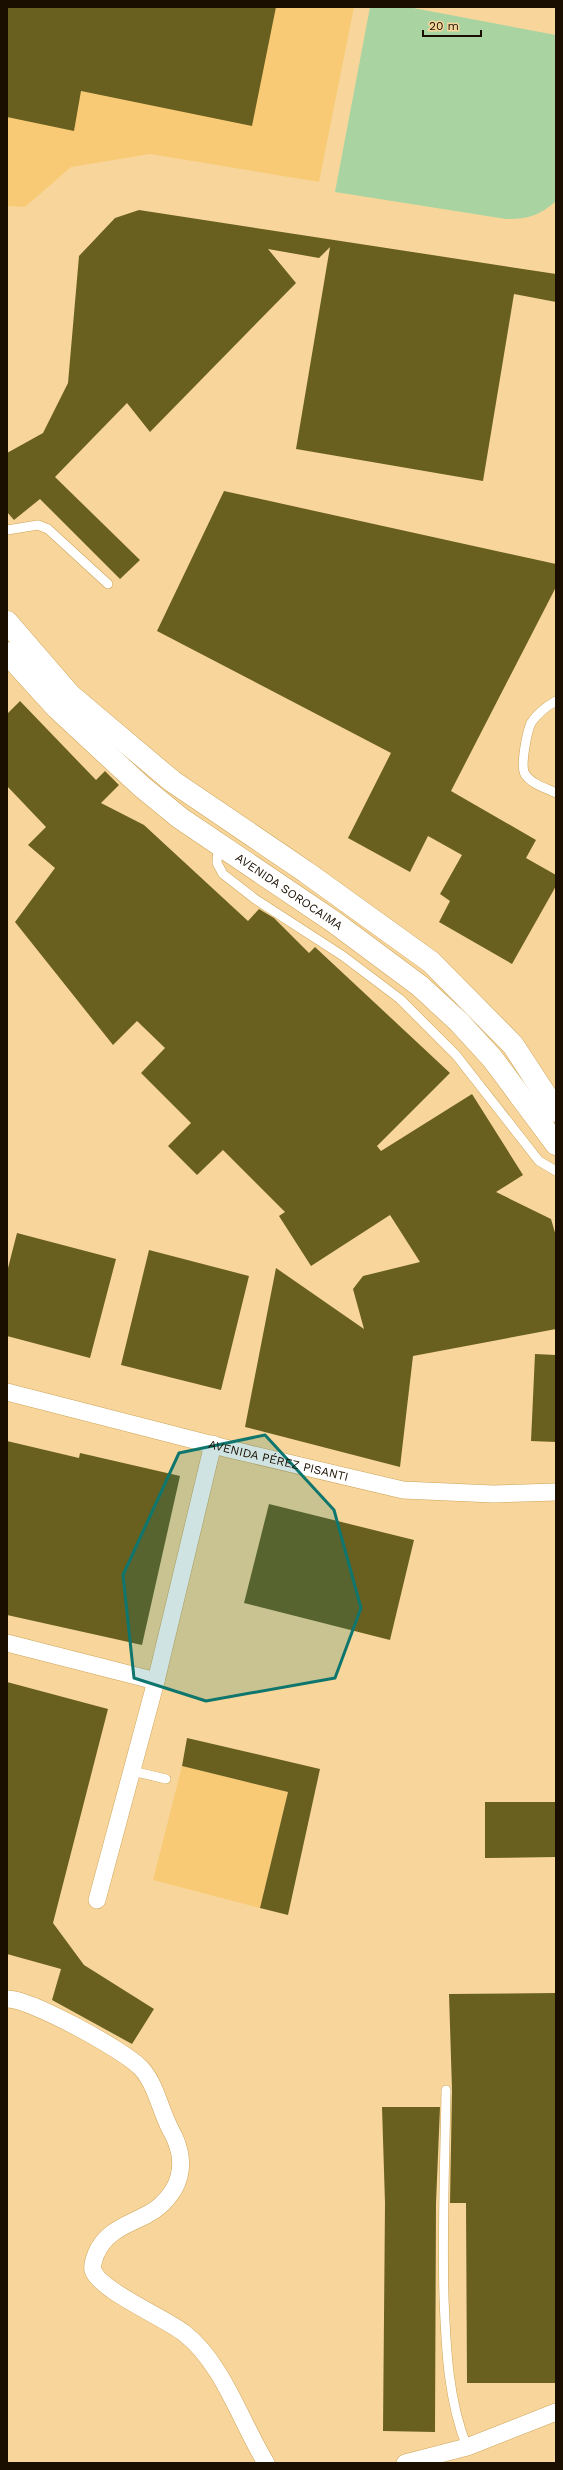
<svg xmlns="http://www.w3.org/2000/svg" width="563" height="2470" font-family="'Work Sans',sans-serif">
<style>
.built{fill:#f9ca76}
.green{fill:#a9d4a2}
.building{fill:#696020}
.lines{fill:none;stroke-linecap:round;stroke-linejoin:round}
.lane-casing{stroke:#cda458;stroke-width:10}
.street-casing{stroke:#cda458;stroke-width:18}
.primary-casing{stroke:#cda458;stroke-width:23}
.lane{stroke:#fff;stroke-width:9}
.street{stroke:#fff;stroke-width:17}
.primary{stroke:#fff;stroke-width:22}
.marked{fill:#0f766e;fill-opacity:0.2;stroke:#0f766e;stroke-width:3;stroke-linejoin:round}
.labels{text-anchor:middle;dominant-baseline:central;stroke-width:4;stroke-linejoin:round;paint-order:stroke}
.street-label{font-size:12px;fill:#1a0e00;stroke:#f8d69b}
</style>
<rect width="100%" height="100%" fill="#f8d69b"/>
<path class="built" d="M7 7H354L319 182 150 154 71 167 25 207 7 206Z
M182 1766 288 1792 260 1908 153 1880Z"/>
<path class="green" d="M370 7H408L556 35V201C539 216 528 219 506 219L335 192Z"/>
<path class="building" d="M7 7H276L252 126 81 91 74 131 7 117Z
M139 210 556 274V302L514 294 483 481 296 449 330 247 319 258 268 249 296 283 150 432 127 403 55 477 140 560 120 579 40 499 14 520 7 512V453L43 433 68 383 79 256 115 218Z
M224 491 556 564V587L451 791 536 840 526 858 556 875V886L512 964 439 922 450 901 440 894 462 855 428 836 410 872 348 838 391 753 157 631Z
M20 701 96 780 105 771 119 785 101 803 144 825 248 921 259 909 274 918 309 953 315 947 450 1073 377 1146 381 1151 472 1094 523 1175 496 1192 551 1219 556 1236V1329L413 1356 400 1467 245 1427 276 1268 364 1329 353 1289 363 1276 420 1262 390 1215 311 1266 279 1216 285 1212 223 1150 197 1175 168 1146 191 1123 141 1073 165 1048 137 1021 113 1045 15 922 55 868 28 845 46 827 7 786V714Z
M17 1233 116 1259 90 1358 7 1336V1272Z
M149 1250 249 1276 221 1390 121 1365Z
M535 1354 556 1355V1442L531 1441Z
M7 1441 79 1458 80 1453 180 1476 142 1645 7 1615Z
M269 1504 414 1540 390 1640 244 1603Z
M7 1682 108 1709 53 1923 84 1965 154 2009 132 2044 52 2000 61 1969 7 1954Z
M187 1738 320 1769 288 1915 260 1908 288 1792 182 1766Z
M485 1802H556V1857L485 1858Z
M556 1993V2383H467L466 2203H450L452 2090 449 1994Z
M382 2107H440L436 2203 435 2432 383 2431 385 2203Z"/>
<g class="lines">
<g class="lane-casing">
<path id="lane" d="M7 530 38 525 48 529 108 584
M556 701C547 706 537 714 531 723 527 732 520 766 525 774 531 784 546 788 556 793
M218 844 217 863 223 874 255 899 343 956 400 999 456 1055 539 1161 556 1171
M132 1771 166 1779
M446 2090C445 2159 442 2229 444 2298 446 2348 448 2400 467 2447"/>
</g>
<g class="street-casing">
<g id="street">
<path id="s1" d="M7 1392 229 1449 403 1490 493 1494 556 1492"/>
<path d="M7 1643 156 1681"/>
<path d="M97 1900 156 1681 213 1444"/>
<path d="M7 1999C29 1998 124 2050 141 2068 154 2082 159 2104 167 2122 170 2130 176 2138 178 2147 183 2161 181 2179 172 2192 166 2201 158 2209 148 2214 128 2225 106 2230 96 2254 94 2259 92 2265 93 2270 99 2290 165 2318 184 2333 222 2362 241 2422 266 2463"/>
<path d="M405 2463 467 2447 556 2412"/>
</g>
</g>
<g class="primary-casing">
<g id="primary">
<path d="M7 622 70 695 172 781 306 872 431 962 513 1045 556 1111"/>
<path id="s2" d="M7 653 57 708 141 786 180 818 334 922 420 986 459 1022 492 1058 556 1144"/>
</g>
</g>
<use href="#lane" class="lane"/>
<use href="#street" class="street"/>
<use href="#primary" class="primary"/>
</g>
<path class="marked" d="M265 1435 334 1510 361 1608 335 1678 206 1701 134 1678 123 1575 179 1453Z"/>
<g class="labels">
<g class="street-label">
<text stroke="none"><textPath href="#s2" startOffset="371">AVENIDA SOROCAIMA</textPath></text>
<text stroke="none"><textPath href="#s1" startOffset="280">AVENIDA PÉREZ PISANTI</textPath></text>
</g>
</g>
<rect width="563" height="2470" fill="none" stroke="#1a0e00" stroke-width="16"/>
<path d="M423 30v6h58v-6" fill="none" stroke="#1a0e00" stroke-width="2"/>
<text x="429" y="30" font-size="12" fill="#1a0e00" stroke="#f8d69b" stroke-width="3" paint-order="stroke">20 m</text>
</svg>
